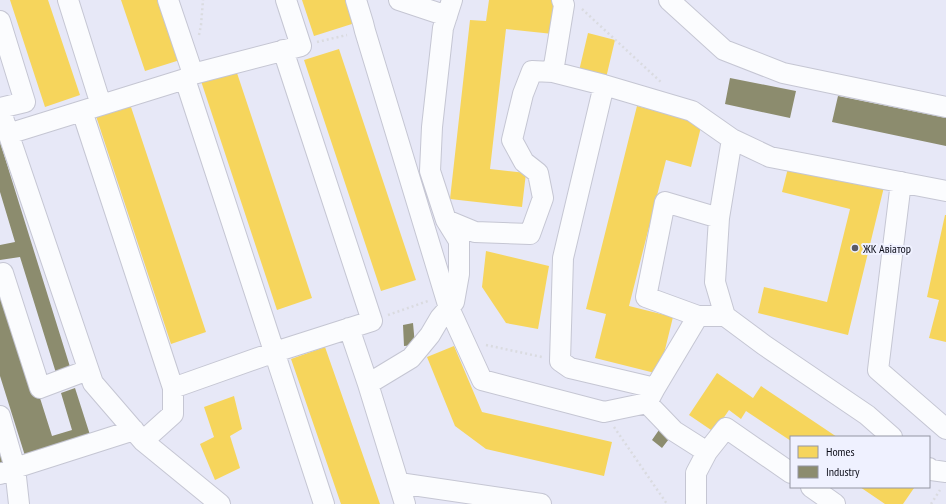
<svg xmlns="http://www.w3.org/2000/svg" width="946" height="504" font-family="'PT Sans Narrow',sans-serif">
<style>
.homes{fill:#f6d55c}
.industry{fill:#8c8c6e}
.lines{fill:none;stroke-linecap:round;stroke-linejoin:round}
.minor-casing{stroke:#c5c6d3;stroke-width:22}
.path{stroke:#dadbe0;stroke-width:2.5;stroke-dasharray:2 3;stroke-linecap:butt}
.minor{stroke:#fbfcfe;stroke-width:20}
.poi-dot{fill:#595a66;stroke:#eff1ff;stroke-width:1.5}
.labels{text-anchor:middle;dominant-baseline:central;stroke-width:4;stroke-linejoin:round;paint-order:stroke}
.poi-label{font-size:12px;fill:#0c0d18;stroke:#eff1ff;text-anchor:start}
</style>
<rect width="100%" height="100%" fill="#e7e8f7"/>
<path class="homes" d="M10 0H48L80 95 45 107Z
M121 0H160L180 60 145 71Z
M302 0H347L355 23 314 36Z
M489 0H557L553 34 506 29 490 169 526 173 522 207 450 199 470 20 486 21Z
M588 33 615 40 606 78 579 71Z
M339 49 416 280 381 291 304 60Z
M235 67 312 298 277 310 200 78Z
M129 101 206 332 171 344 95 113Z
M637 106 702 123 691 167 666 160 629 306 673 317 659 374 595 358 606 314 586 309Z
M789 164 884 187 848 335 758 313 764 287 827 302 850 209 782 192Z
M945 215H946V342L929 338 939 300 927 297Z
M486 251 549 266 538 329 506 323 482 287Z
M454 346 482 412 612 442 604 476 486 449 455 426 427 357Z
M325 347 380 504H341L291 359Z
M717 373 753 398 761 386 837 437H791V441L746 411 741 419 729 410 714 432 689 415Z
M234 396 242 429 230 436 240 468 215 480 200 444 214 437 204 407Z
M860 487H912L914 488 903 504H885Z"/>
<path class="industry" d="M730 78 796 91 790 118 725 104Z
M838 96 946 118V146L832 122Z
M0 142 71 370 56 373 20 257 0 260V245L15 242 0 192Z
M3 281 52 436 72 430 61 393 75 388 91 438 26 459 0 376V282Z
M413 323 415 345 404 346 403 325Z
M661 427 672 435 662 448 652 440Z
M0 444 6 462 0 464Z"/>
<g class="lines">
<g class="minor-casing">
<path id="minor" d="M68 0 101 105
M356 0 363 23 365 31 449 308 482 380 604 412 647 403 655 388
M399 0 447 16
M669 0 724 50 783 73 946 107
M0 21 25 102 0 108
M553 72 604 85 692 111 732 139 719 218 715 282 725 316
M193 74 301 46 286 0
M185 79 324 504
M604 85 563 258 560 361 570 368 655 388 698 316H725L764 345 867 415 892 437
M0 109 93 383 143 441 220 504
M82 111 173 388V414L143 441
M8 134 185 79 193 74 168 0
M732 139 770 157 946 191
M901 182 878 370 946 429
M446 220 475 232 530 234 543 198 538 173 524 162 512 140 523 94 532 71 553 72 564 5 562 0
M0 274 3 273 40 388 88 370
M698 316 646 297 665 202 719 218
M349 328 368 384 405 504
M368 384 411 358 430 335 440 318 454 302 459 274V241L446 220 430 171 432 127 443 28 452 0
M173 388 275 352 372 321 283 50
M647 403 674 431 707 452
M0 416 15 468 19 504
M929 468 931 470 946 472
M0 474 15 468 134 430
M399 483 541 504
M811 487 835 504
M696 504V473L707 452 726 428 791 473"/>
</g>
<path class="path" d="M582 9 662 83
M199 35 201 25 203 0
M317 42 347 35
M388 315 428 301
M486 345 542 357
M614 427 667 504
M931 504 940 490"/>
<use href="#minor" class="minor"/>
</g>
<circle class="poi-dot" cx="855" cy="248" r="4"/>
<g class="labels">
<g class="poi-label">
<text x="863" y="248">ЖК Авіатор</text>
</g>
</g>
<rect x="790" y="436" width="140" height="52" fill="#eff1ff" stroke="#9496a3"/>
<rect x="798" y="446" width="20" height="12" fill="#f6d55c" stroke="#9496a3"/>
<text x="826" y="456" font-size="12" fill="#0c0d18">Homes</text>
<rect x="798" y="466" width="20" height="12" fill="#8c8c6e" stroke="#9496a3"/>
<text x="826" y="476" font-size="12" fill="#0c0d18">Industry</text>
</svg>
